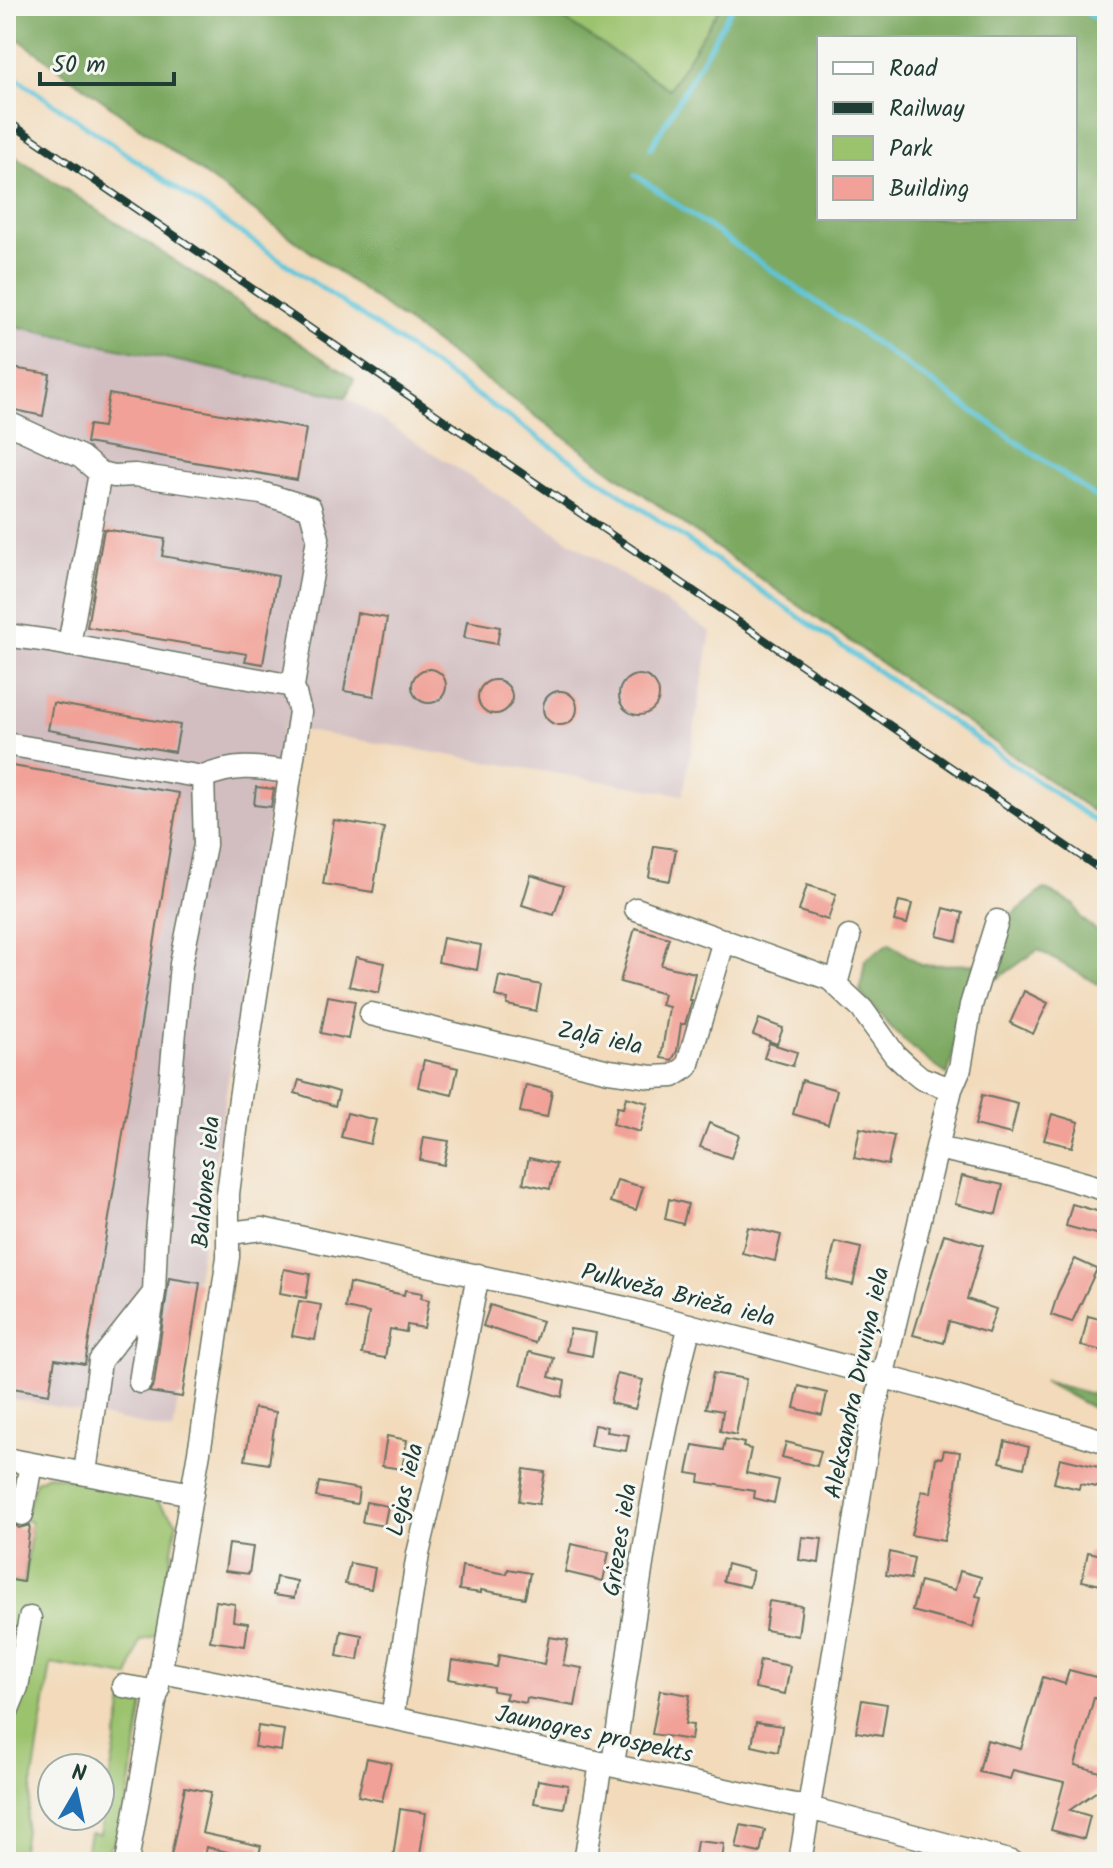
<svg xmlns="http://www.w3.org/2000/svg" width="1113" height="1868" font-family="Kalam,sans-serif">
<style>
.industrial{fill:#d2bec1}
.green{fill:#9bc26d;stroke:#5d8050;stroke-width:2}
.forest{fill:#7ca860;stroke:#4e724a;stroke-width:2;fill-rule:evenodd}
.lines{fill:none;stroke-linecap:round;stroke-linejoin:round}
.stream{stroke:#5dc5d9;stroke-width:5}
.building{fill:#f1a197}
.minor-casing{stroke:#697463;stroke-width:25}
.minor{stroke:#fff;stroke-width:22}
.rail-casing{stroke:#1f3d34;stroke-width:8}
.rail{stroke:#f6f6f2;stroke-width:5;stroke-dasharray:15;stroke-linecap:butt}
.labels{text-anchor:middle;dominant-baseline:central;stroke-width:6;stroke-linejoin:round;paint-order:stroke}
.street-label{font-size:24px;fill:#1f3d34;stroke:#f6f6f2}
</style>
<rect width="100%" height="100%" fill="#f6f6f2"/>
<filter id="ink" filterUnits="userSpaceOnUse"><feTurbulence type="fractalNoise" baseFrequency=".0125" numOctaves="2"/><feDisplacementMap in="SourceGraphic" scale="16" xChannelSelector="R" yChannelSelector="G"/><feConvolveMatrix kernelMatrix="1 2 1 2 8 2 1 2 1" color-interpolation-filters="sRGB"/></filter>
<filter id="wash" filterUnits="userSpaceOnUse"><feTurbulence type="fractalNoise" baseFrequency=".006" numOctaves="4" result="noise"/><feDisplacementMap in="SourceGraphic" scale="32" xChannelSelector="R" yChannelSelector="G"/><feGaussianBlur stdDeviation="1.8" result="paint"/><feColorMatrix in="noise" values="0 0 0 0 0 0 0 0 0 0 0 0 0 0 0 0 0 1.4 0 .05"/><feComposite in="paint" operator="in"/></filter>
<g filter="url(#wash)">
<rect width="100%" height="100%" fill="#f2daba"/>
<path class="industrial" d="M6 324 346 397 711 632 683 795 283 727 173 1431 28 1401 6 1399Z"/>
<path class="green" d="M544 6H721L669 90Z
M48 1475 144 1492 155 1500 177 1522 157 1635 140 1641 129 1677 51 1664 20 1862 6 1860V1716L26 1643 6 1640V1583L7 1580 24 1582 31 1533 29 1532 31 1522 24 1520 36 1481Z
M123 1702 143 1704 125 1815 113 1844 96 1862H84L90 1833 100 1834Z"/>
<path class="forest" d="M6 6H544L669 89 721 6H1107V821L721 551 6 30ZM819 38H1075V218H819Z
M6 150 354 379 346 397 6 324Z
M1044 889 1075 905 1081 918 1107 939V989L1038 950 997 979 971 976 948 1075C911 1051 888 1025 860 992L865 960 889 943 921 965 998 964 1011 916Z
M1043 1381 1107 1398V1416Z"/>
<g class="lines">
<path class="stream" d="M1075 6 1107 26
M6 71 1107 829
M651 148 733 6
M635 175 1107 505"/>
</g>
<g id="blocks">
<path class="building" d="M6 367 50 374 43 416 6 408Z
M109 394 306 429 297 480 86 443 89 425 103 427Z
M104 529 165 539 162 556 278 576 263 664 245 661 247 654 87 627Z
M357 613 387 618 374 696 344 691Z
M467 621 500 627 497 644 464 638Z
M412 686a17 17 0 1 1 34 0a17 17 0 1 1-34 0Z
M619 695a20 20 0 1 1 40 0a20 20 0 1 1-40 0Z
M478 697a17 17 0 1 1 34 0a17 17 0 1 1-34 0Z
M543 708a17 17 0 1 1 34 0a17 17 0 1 1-34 0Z
M53 703 180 725 175 752 48 730Z
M6 765 179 793 85 1364 55 1359 49 1394 6 1387Z
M256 787 274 789 271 807 254 805Z
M334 820 384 828 373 892 323 884Z
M654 846 676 849 670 881 649 877Z
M531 875 564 886 554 915 522 905Z
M807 885 836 894 828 920 799 911Z
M899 901 912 904 907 924 894 921Z
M944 908 963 913 957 941 937 936Z
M635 928 669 938 661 965 695 973 689 1000H692L685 1024H681L677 1051 672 1060 661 1058 669 1007 661 1005 664 994 620 982Z
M443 938 481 945 477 970 438 962Z
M356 957 385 963 379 993 349 986Z
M499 976 541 985 536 1011 507 1005 508 999 495 996Z
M1024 991 1048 1003 1033 1034 1010 1023Z
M328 996 355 1001 348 1039 321 1033Z
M759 1019 783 1028 777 1044 753 1035Z
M769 1043 797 1052 793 1066 764 1058Z
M424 1060 458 1068 452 1095 418 1087Z
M299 1080 339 1092 335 1106 295 1093Z
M802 1080 837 1090 828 1124 793 1114Z
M526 1085 552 1091 547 1117 520 1112Z
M982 1095 1018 1104 1011 1134 975 1125Z
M626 1097 648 1103 640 1132 613 1124 617 1107 623 1108Z
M347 1113 376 1120 370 1144 341 1137Z
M1052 1114 1079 1122 1072 1147 1044 1140Z
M709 1123 739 1135 731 1158 700 1147Z
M860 1128 894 1136 888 1165 854 1158Z
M424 1137 449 1141 444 1165 420 1160Z
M529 1158 556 1164 550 1189 523 1183Z
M962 1176 1003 1185 996 1214 955 1204Z
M617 1180 643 1187 636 1210 610 1202Z
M669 1199 688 1204 683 1224 665 1219Z
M1072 1204 1107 1214 1103 1236 1066 1226Z
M748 1227 781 1235 775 1261 742 1253Z
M944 1234 983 1245 967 1299 996 1309 988 1333 949 1321 944 1343 913 1335Z
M835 1242 861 1248 853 1285 827 1279Z
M1075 1259 1097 1269 1072 1322 1051 1315 1058 1293Z
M284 1269 310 1274 306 1298 280 1293Z
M169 1278 200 1283 182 1397 149 1392 154 1384Z
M349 1283 404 1295 405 1290 422 1293 421 1298 429 1300 424 1328 407 1325 406 1332 390 1329 385 1358 362 1354 369 1313 345 1308Z
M299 1301 321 1305 315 1340 292 1336Z
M490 1305 542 1321 535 1343 483 1326Z
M1088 1316 1107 1321 1104 1351 1081 1346Z
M570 1329 596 1333 592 1356 566 1351Z
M529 1352 554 1358 549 1377 565 1381 562 1397 521 1385Z
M713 1373 746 1379 736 1435 720 1431 723 1411 706 1408Z
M617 1374 643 1380 635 1409 610 1403Z
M799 1386 827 1393 822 1415 794 1408Z
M254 1408 276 1412 269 1464 245 1460Z
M594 1425 608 1427 607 1432 629 1435 626 1451 590 1446Z
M387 1436 407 1440 402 1469 382 1466Z
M725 1439 744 1443 743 1447 751 1449 746 1473 779 1480 774 1503 754 1498 755 1491 699 1482 700 1475 687 1473 693 1445 723 1450Z
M1005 1441 1029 1447 1024 1468 1000 1462Z
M786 1442 821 1451 817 1466 782 1457Z
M944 1450 960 1452 954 1499 944 1541 911 1535 922 1491 931 1493 936 1457 942 1458Z
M1060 1458 1107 1469V1489L1080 1484 1079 1489 1054 1483Z
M524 1469 545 1472 539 1504 519 1501Z
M319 1482 359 1489 357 1504 316 1497Z
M366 1502 388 1506 384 1526 362 1522Z
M6 1518 19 1528 30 1525 23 1582 6 1579Z
M802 1537 822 1539 819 1563 799 1560Z
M229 1544 253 1547 249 1574 225 1571Z
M571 1544 609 1552 603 1581 565 1572Z
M890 1552 914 1558 910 1579 886 1575Z
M1088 1552 1107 1556 1101 1585 1082 1581Z
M350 1563 375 1568 371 1589 345 1584Z
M727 1564 753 1571 749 1587 723 1581Z
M462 1566 507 1574 508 1569 530 1573 525 1598 481 1590V1593L459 1590Z
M960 1571 981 1577 976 1596 981 1597 973 1627 912 1611 920 1581 955 1590Z
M276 1577 297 1581 294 1598 273 1595Z
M216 1601 235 1604 233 1621 248 1623 245 1646 210 1641Z
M769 1601 802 1606 798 1636 765 1630Z
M341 1631 362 1635 358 1660 337 1656Z
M549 1637 568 1640 563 1665 582 1668 575 1706 527 1698 526 1703 505 1699 507 1693 493 1691V1687L449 1679 452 1660 497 1667 499 1655 544 1664Z
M760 1660 790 1666 785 1694 755 1688Z
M1069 1670 1107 1680V1701L1094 1698 1075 1765 1107 1774V1784L1070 1810 1090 1816 1084 1839 1051 1830 1064 1782 1013 1770 1010 1779 979 1772 987 1740 1021 1749 1043 1677 1065 1684Z
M660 1690 690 1695 685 1724 693 1725 691 1740 652 1734Z
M862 1700 887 1704 882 1736 856 1732Z
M756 1722 782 1726 778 1752 752 1746Z
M258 1726 284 1730 281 1751 255 1747Z
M367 1758 391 1763 382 1801 358 1796Z
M538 1780 568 1785 564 1808 534 1803Z
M185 1787 211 1792 202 1833 261 1846 258 1859 206 1847 203 1862H174L175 1857 171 1856Z
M400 1809 426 1813 419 1862 393 1858Z
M741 1825 765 1830 760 1853 736 1848Z
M697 1841 724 1844 722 1862H694Z"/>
</g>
</g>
<g filter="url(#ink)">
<use href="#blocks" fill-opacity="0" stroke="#697463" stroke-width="2"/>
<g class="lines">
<g class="minor-casing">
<path id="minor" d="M6 422 81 457 100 473 114 476 135 475 261 493 310 508 318 538 293 686 300 712 240 1098 228 1194V1257L202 1435 127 1862
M6 635 49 641 293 686
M69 645 100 473
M6 744 203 777 205 845 181 964 156 1244 154 1292 140 1382
M203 777C236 764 254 767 289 772
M636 909 830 979 862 1009 895 1055 909 1068 921 1078 951 1089
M836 984 849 937
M371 1014 609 1071 652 1077 673 1076 687 1067 724 940
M937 1148 1038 1170 1107 1190
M230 1233 262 1229 625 1308 922 1387 1107 1442
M6 1459 192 1494
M85 1473 100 1361 153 1294
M22 1514 31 1464
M162 1672 365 1712 809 1808 1012 1862
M123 1686 158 1692
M6 1714 17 1687 30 1618
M392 1718 418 1554 452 1408 478 1275
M613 1765C634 1618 652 1469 690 1325
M585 1862 601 1763
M800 1862 871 1424 951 1089 960 1068 971 1005 997 921"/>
</g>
<use href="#minor" class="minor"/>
<g class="rail-casing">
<path id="rail" d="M6 120 1107 874"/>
</g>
<use href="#rail" class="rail"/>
</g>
</g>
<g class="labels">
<g class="street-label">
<text transform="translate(600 1039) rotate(12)">Zaļā iela</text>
<text transform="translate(207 1182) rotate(-85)">Baldones iela</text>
<text transform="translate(678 1296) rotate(14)">Pulkveža Brieža iela</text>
<text transform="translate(858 1383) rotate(-78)">Aleksandra Druviņa iela</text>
<text transform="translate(406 1490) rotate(-77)">Lejas iela</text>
<text transform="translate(621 1540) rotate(-81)">Griezes iela</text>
<text transform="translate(594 1735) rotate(12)">Jaunogres prospekts</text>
</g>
</g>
<rect width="1113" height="1868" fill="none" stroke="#f6f6f2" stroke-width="32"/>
<rect x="817" y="36" width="260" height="184" fill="#f6f6f2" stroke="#a0aca6" stroke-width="2"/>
<rect x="833" y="62" width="40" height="12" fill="#ffffff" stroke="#a0aca6" stroke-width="2"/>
<text x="889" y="76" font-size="24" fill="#1f3d34">Road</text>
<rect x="833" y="102" width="40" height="12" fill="#1f3d34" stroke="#a0aca6" stroke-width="2"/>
<text x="889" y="116" font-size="24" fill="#1f3d34">Railway</text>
<rect x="833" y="136" width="40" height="24" fill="#9bc26d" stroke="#a0aca6" stroke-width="2"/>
<text x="889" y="156" font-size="24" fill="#1f3d34">Park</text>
<rect x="833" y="176" width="40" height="24" fill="#f1a197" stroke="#a0aca6" stroke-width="2"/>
<text x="889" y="196" font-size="24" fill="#1f3d34">Building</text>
<g transform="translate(76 1792) rotate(9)"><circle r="38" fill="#f6f6f2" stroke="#a0aca6" stroke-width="2"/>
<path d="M0-6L14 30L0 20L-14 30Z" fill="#1f6fb2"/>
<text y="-12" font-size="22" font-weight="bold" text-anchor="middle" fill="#1f3d34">N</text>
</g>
<path d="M40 72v12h134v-12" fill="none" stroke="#1f3d34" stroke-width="4"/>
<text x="52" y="72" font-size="24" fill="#1f3d34" stroke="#f6f6f2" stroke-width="6" paint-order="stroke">50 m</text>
</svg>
